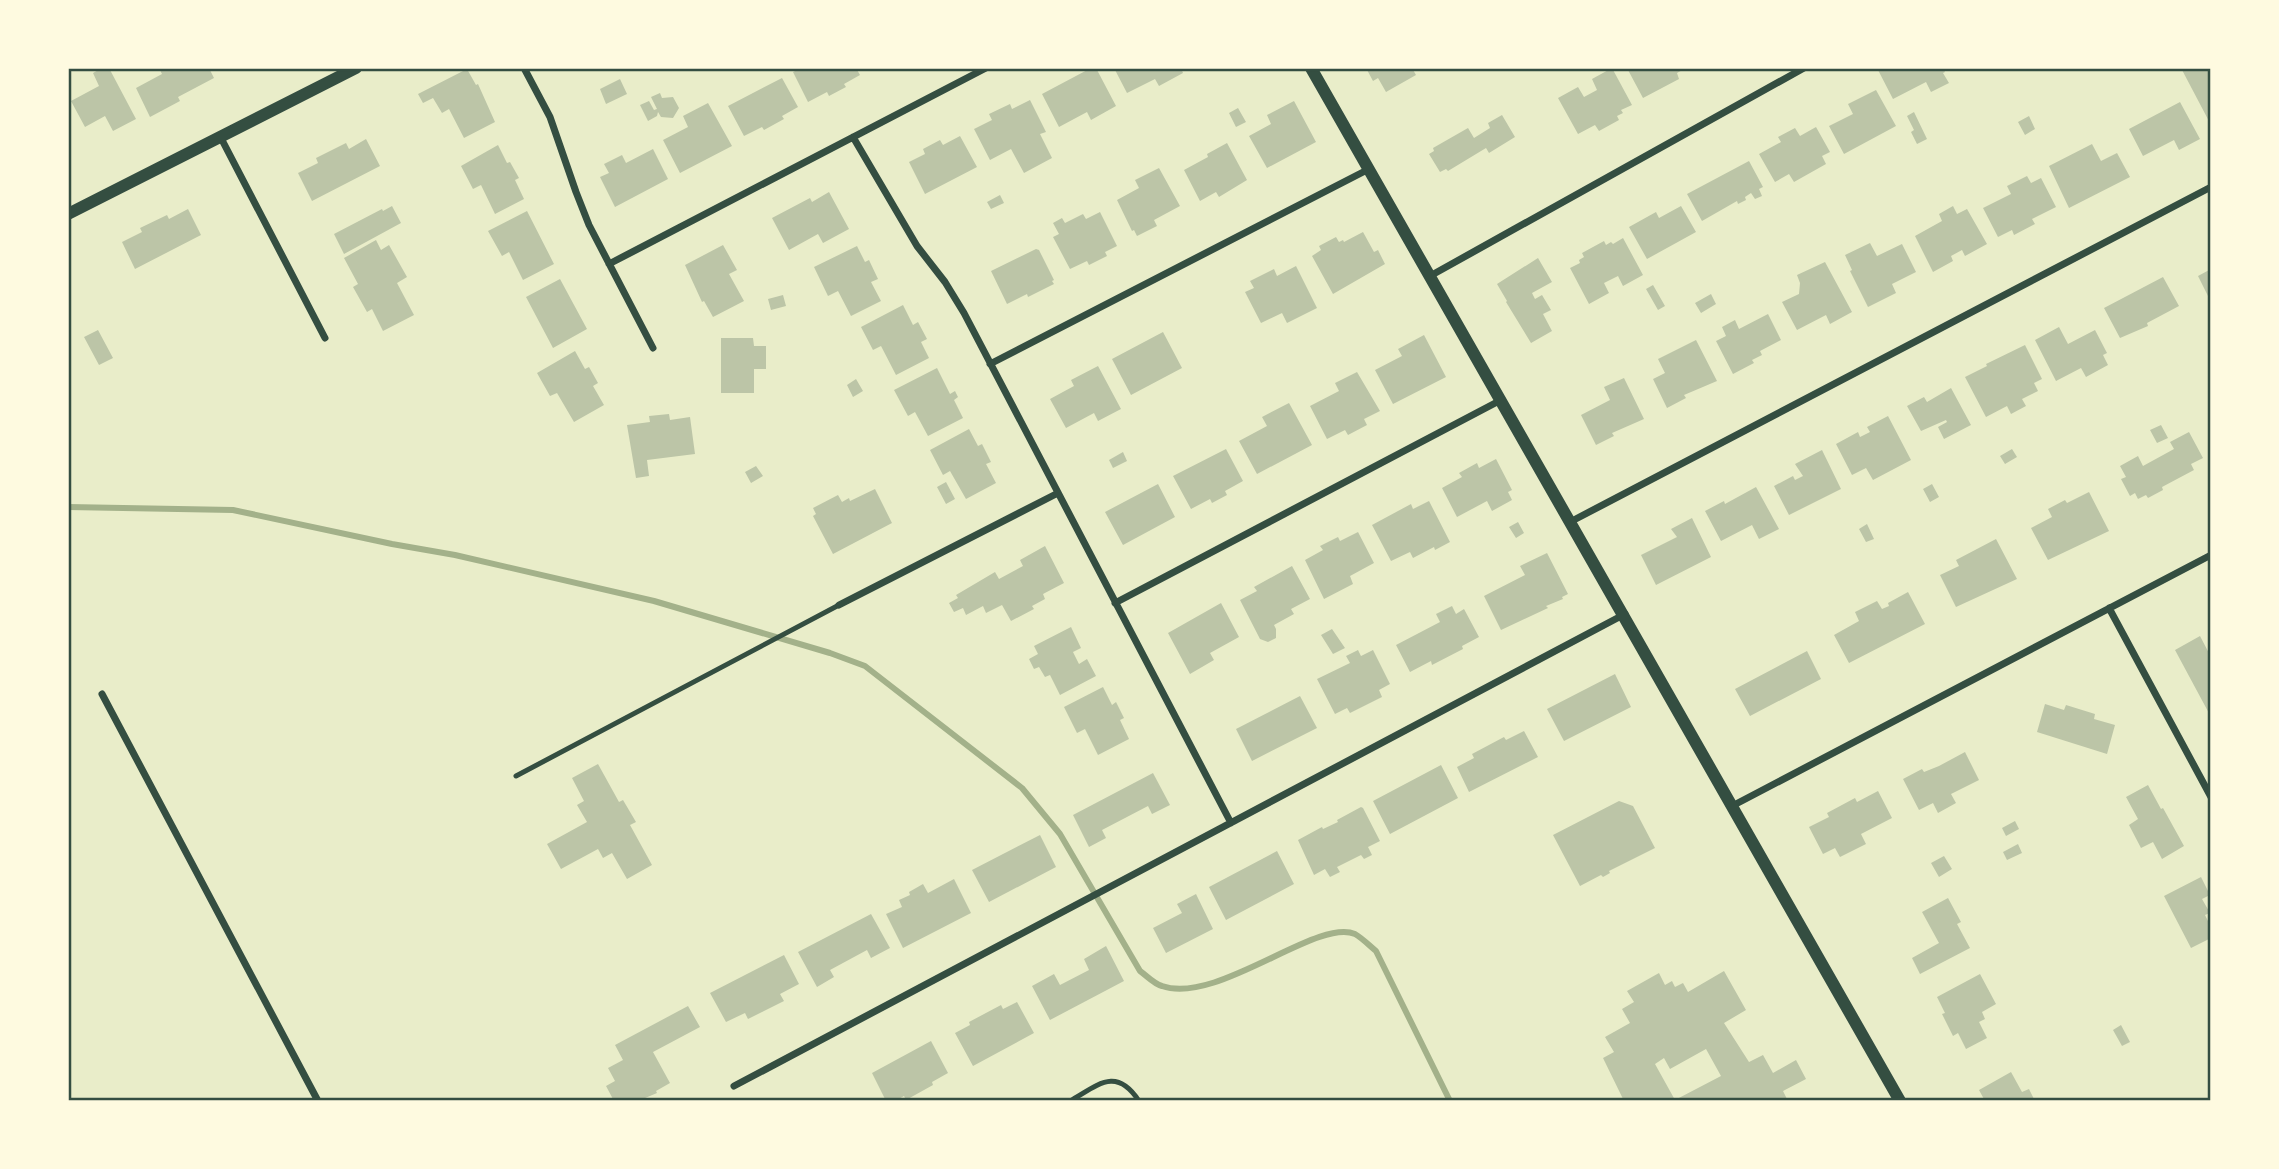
<svg xmlns="http://www.w3.org/2000/svg" width="2279" height="1169" font-family="'Work Sans',sans-serif">
<style>
.lines{fill:none;stroke-linecap:round;stroke-linejoin:round}
.stream{stroke:#a3b18a;stroke-width:6}
.building{fill:#bcc5a7;fill-rule:evenodd}
.service{stroke:#344e41;stroke-width:5}
.minor{stroke:#344e41;stroke-width:7}
.tertiary{stroke:#344e41;stroke-width:12}
.neatline{fill:none;stroke:#344e41;stroke-width:2.5}
</style>
<rect width="100%" height="100%" fill="#e9edc9"/>
<g class="lines">
<path class="stream" d="M68 507 233 510 392 544 455 555 654 601 830 653 865 666 1022 788 1060 834 1140 971C1147 976 1154 984 1162 986 1218 1005 1316 918 1355 934 1362 938 1370 946 1376 951L1450 1101"/>
</g>
<path class="building" d="M102 68H109L136 119 113 131 105 116 85 127 71 101 99 86 93 73Z
M159 68H209L214 78 178 97 180 101 150 117 136 88 162 74Z
M801 68H856L860 75 844 84 846 87 829 96 827 92 808 102 793 72Z
M1091 68H1096L1116 106 1091 120 1087 112 1059 127 1042 94Z
M1114 68H1181L1183 73 1159 86 1155 79 1127 93Z
M1366 68H1412L1416 75 1386 92 1378 78 1373 81Z
M1612 68 1632 105 1621 110 1623 113 1617 116 1619 120 1599 131 1595 125 1578 134 1558 98 1578 87 1584 97 1597 90 1592 79Z
M1632 68H1686L1677 73 1679 79 1643 98 1628 70Z
M1882 68H1943L1945 72 1943 73 1949 83 1931 92 1926 82 1893 99 1878 70Z
M2181 68H2211V125Z
M467 69 476 85 478 84 495 122 464 138 449 109 442 113 433 98 423 103 418 94Z
M782 78 798 107 782 116 784 119 764 130 762 127 744 136 728 106Z
M620 79 627 94 606 104 600 89Z
M1876 90 1896 126 1844 154 1829 126 1853 114 1848 104Z
M660 93 662 98 673 97 679 108 673 118 661 117 658 112 657 116 648 121 640 105 649 101 654 110 657 109 651 97Z
M1030 100 1046 132 1040 134 1052 158 1024 173 1011 149 990 160 974 129 992 120 989 114 1010 104 1012 109Z
M1294 101 1316 142 1267 168 1249 136 1271 124 1267 115Z
M2180 102 2200 139 2179 150 2174 140 2143 156 2129 129Z
M708 103 732 146 680 173 663 140 688 127 683 116Z
M1238 108 1246 122 1236 127 1229 113Z
M1914 112 1927 139 1917 144 1911 132 1914 130 1907 116Z
M1502 115 1515 137 1489 153 1486 148 1448 171 1446 169 1440 172 1429 154 1434 151 1433 148 1468 128 1474 138 1490 128 1488 123Z
M2029 116 2035 129 2025 135 2018 122Z
M1816 127 1830 152 1822 156 1826 164 1794 182 1789 174 1775 182 1759 154 1781 142 1778 137 1795 128 1800 136Z
M960 136 977 167 925 194 909 162 925 154 923 149 940 140 943 145Z
M366 139 380 166 312 201 298 173 318 163 316 158 346 143 349 149Z
M1227 143 1247 180 1219 197 1216 192 1200 201 1184 170 1208 157 1207 154Z
M2092 144 2101 161 2117 153 2130 177 2069 208 2049 166Z
M498 145 507 163 510 162 519 178 515 180 524 199 495 214 481 185 473 189 461 166Z
M653 149 668 179 615 207 600 177 609 173 604 164 622 155 626 163Z
M1749 161 1763 187 1759 189 1762 196 1755 199 1751 193 1745 197 1746 200 1738 204 1737 201 1702 221 1687 194Z
M1159 168 1180 206 1154 220 1157 226 1137 236 1134 230 1132 231 1117 200 1139 188 1135 180Z
M2027 176 2031 183 2041 178 2056 207 2032 219 2035 224 2014 235 2012 230 1998 237 1983 208 2011 194 2007 186Z
M829 192 849 229 823 243 818 234 789 250 772 218 810 198 812 202Z
M1000 195 1004 203 991 209 987 202Z
M392 206 401 223 344 254 334 234 382 209 383 211Z
M1681 206 1696 232 1647 259 1629 227 1656 212 1659 218Z
M1953 206 1957 214 1967 209 1987 244 1965 256 1962 250 1951 256 1953 261 1933 272 1915 236 1942 221 1939 214Z
M188 209 201 235 135 269 122 242 142 232 140 228 167 215 169 219Z
M527 211 554 264 523 280 509 252 502 256 488 231Z
M1100 212 1117 246 1105 252 1107 256 1089 265 1087 261 1070 269 1053 237 1059 234 1053 223 1062 218 1065 223 1083 214 1086 219Z
M1363 232 1374 252 1378 250 1385 264 1333 294 1312 256 1321 250 1319 246 1336 237 1339 242 1343 240 1344 242Z
M1623 238 1643 275 1623 286 1618 276 1604 283 1609 293 1589 304 1570 268 1580 263 1579 260 1584 257 1582 253 1604 241 1606 245 1611 242 1613 244Z
M376 240 381 250 389 245 407 277 397 283 414 315 383 331 372 309 367 312 353 287 358 284 344 258Z
M1870 243 1877 256 1902 244 1916 272 1892 284 1896 293 1868 307 1850 271 1852 270 1845 255Z
M723 245 737 270 729 274 744 301 713 317 704 301 702 302 685 265Z
M857 246 865 262 869 260 878 279 871 282 881 301 851 316 838 291 828 296 814 267Z
M1036 249 1039 250 1054 280 1052 281 1054 284 1028 297 1027 294 1007 304 991 271Z
M1538 258 1552 282 1532 293 1535 299 1542 295 1551 310 1543 314 1552 331 1531 343 1506 302 1507 301 1497 284Z
M1825 262 1852 312 1830 324 1826 315 1797 330 1782 302 1799 294 1800 283 1797 275Z
M1296 266 1317 308 1287 323 1282 313 1261 323 1245 292 1254 288 1250 281 1274 269 1277 276Z
M2211 269V302L2198 276Z
M2163 277 2179 306 2147 323 2148 326 2120 338 2104 308Z
M560 279 587 329 553 348 526 297Z
M1653 285 1665 306 1658 310 1646 289Z
M1711 294 1716 304 1701 313 1695 303Z
M783 295 786 306 771 310 768 299Z
M903 305 913 325 918 322 927 339 921 342 929 358 896 375 881 346 873 350 861 327Z
M1768 314 1781 340 1760 351 1762 355 1752 360 1754 363 1733 374 1716 341 1726 336 1722 327 1735 320 1739 329Z
M2059 327 2068 344 2095 330 2107 353 2103 355 2108 365 2086 377 2081 368 2056 381 2035 340Z
M98 330 113 358 99 365 84 337Z
M1163 332 1182 368 1131 395 1112 359Z
M1424 335 1446 377 1393 404 1375 370 1402 356 1398 349Z
M721 338H753L754 346H766V369H754V393H721Z
M1696 340 1717 381 1684 395 1686 398 1667 408 1653 379 1665 373 1658 359Z
M2025 345 2042 379 2034 383 2038 391 2022 399 2026 406 2011 414 2007 406 1986 417 1965 377 1987 366 1986 364Z
M575 351 585 369 589 367 598 383 593 386 604 405 574 422 557 393 550 396 537 373Z
M1098 366 1121 409 1098 421 1094 413 1066 428 1050 399 1074 386 1071 380Z
M937 368 950 394 955 391 958 397 954 400 963 418 928 436 915 412 908 416 894 390Z
M1357 372 1380 411 1364 419 1367 425 1348 435 1345 430 1327 439 1310 406 1339 391 1335 383Z
M1624 378 1644 419 1612 433 1614 436 1596 445 1581 415 1610 400 1604 387Z
M856 379 863 391 853 397 847 385Z
M1951 388 1971 425 1944 439 1938 427 1947 422 1946 420 1921 431 1907 406 1924 397 1927 402Z
M1289 403 1312 445 1257 474 1239 441 1267 426 1262 417Z
M669 414 670 420 690 417 695 454 647 460 649 476 636 478 627 425 650 422 649 416Z
M1888 416 1911 460 1873 480 1866 468 1852 475 1836 444 1858 432 1860 437 1870 432 1867 427Z
M2161 425 2168 438 2157 443 2150 430Z
M969 429 978 446 982 444 991 462 986 464 996 483 966 499 950 471 943 475 930 450Z
M2189 432 2203 458 2191 464 2194 470 2162 487 2163 490 2148 498 2146 495 2138 499 2135 493 2130 496 2121 479 2126 477 2120 466 2138 456 2143 466 2174 449 2170 442Z
M1226 449 1243 481 1225 491 1227 495 1212 503 1210 499 1191 509 1173 476Z
M2012 449 2017 457 2005 464 2000 456Z
M1822 450 1841 489 1789 515 1774 486 1793 476 1795 480 1803 476 1795 464Z
M1123 452 1127 461 1113 468 1109 460Z
M1496 459 1512 490 1508 492 1512 500 1492 511 1487 501 1457 517 1442 488 1462 477 1459 473 1477 463 1479 468Z
M756 466 763 476 751 483 745 472Z
M946 482 955 499 946 504 937 487Z
M1158 484 1175 517 1123 545 1105 512Z
M1932 484 1939 497 1930 502 1923 489Z
M1756 487 1779 529 1759 539 1752 525 1721 541 1705 511 1724 501 1725 504Z
M875 489 892 523 833 554 813 516 816 514 813 508 838 495 842 502 849 498 850 501Z
M2089 492 2109 531 2048 560 2031 528 2052 517 2048 509 2065 500 2067 503Z
M1429 501 1450 542 1435 550 1434 547 1413 558 1410 552 1391 561 1372 525 1411 504 1413 509Z
M1692 518 1711 557 1656 585 1641 555 1677 537 1671 529Z
M1518 522 1524 533 1516 538 1509 527Z
M1867 524 1874 539 1866 542 1859 529Z
M1358 532 1374 563 1350 576 1353 584 1324 599 1305 560 1323 550 1320 546 1338 537 1340 541Z
M1996 539 2017 579 1956 607 1940 575 1959 566 1956 560Z
M1045 546 1064 583 1043 594 1045 599 1032 606 1034 609 1011 621 1002 605 986 613 983 606 966 615 963 608 954 612 949 603 958 598 956 595 995 572 999 579 1023 566 1020 560Z
M1547 553 1568 594 1562 597 1563 599 1546 606 1548 608 1501 630 1484 596 1525 575 1520 566Z
M1292 566 1310 599 1291 609 1294 614 1274 625 1276 629V638L1268 642 1260 639 1240 600 1257 591 1254 587Z
M1908 592 1925 624 1849 663 1834 635 1859 621 1855 612 1877 601 1882 609 1889 606 1888 603Z
M1221 603 1239 637 1210 653 1214 660 1190 674 1168 633Z
M1452 606 1456 614 1464 609 1479 637 1462 646 1463 649 1432 665 1431 661 1410 672 1396 645 1440 622 1436 614Z
M1071 627 1081 648 1073 652 1079 664 1087 659 1096 676 1060 695 1050 675 1045 677 1039 667 1034 669 1029 659 1038 654 1034 646Z
M1332 629 1345 648 1333 654 1321 635Z
M2200 636 2211 657V717L2175 650Z
M1358 650 1361 656 1373 650 1390 684 1379 690 1382 697 1350 713 1347 708 1335 714 1317 679 1350 663 1346 656Z
M1807 651 1821 679 1750 716 1735 689Z
M1615 674 1631 707 1564 741 1547 709Z
M1103 687 1112 705 1116 702 1124 718 1120 720 1129 739 1098 755 1085 729 1077 733 1064 707Z
M1300 696 1317 728 1252 761 1236 729Z
M2045 704 2064 710 2066 705 2095 714 2094 719 2115 725 2107 754 2037 732Z
M1524 731 1538 757 1469 792 1457 767 1474 758 1472 754 1504 737 1506 740Z
M1965 752 1979 780 1951 794 1956 803 1938 813 1933 803 1919 810 1903 779 1922 769 1924 772 1939 766Z
M598 764 619 802 623 800 636 822 630 825 652 865 627 879 612 853 603 858 598 849 561 869 547 844 587 822 577 805 584 801 572 778Z
M1441 765 1458 798 1390 834 1373 801Z
M1153 773 1170 805 1152 814 1148 806 1102 830 1106 838 1089 847 1073 815Z
M2148 785 2161 809 2163 808 2184 846 2162 859 2153 842 2141 848 2129 825 2138 819 2126 797Z
M1878 791 1892 818 1861 834 1866 844 1840 857 1835 848 1823 854 1809 827 1829 817 1827 813 1855 798 1857 802Z
M1619 801 1633 806 1655 848 1609 871 1610 873 1603 877 1601 875 1580 886 1553 835Z
M1361 807 1363 808 1380 841 1368 847 1372 855 1364 859 1361 855 1337 867 1340 872 1330 877 1325 869 1314 875 1298 840 1322 827 1323 829 1338 822 1337 820Z
M2015 821 2019 829 2006 836 2002 828Z
M1040 835 1056 867 989 902 972 870Z
M2018 844 2022 853 2007 860 2003 852Z
M1277 851 1294 884 1226 920 1209 887Z
M1944 856 1952 869 1939 877 1931 863Z
M2201 877 2210 895 2202 899 2210 913 2205 915 2211 927V938L2191 948 2164 896Z
M954 879 971 913 903 948 886 914 902 907 899 900 910 895 909 892 923 884 928 893Z
M1196 894 1213 929 1166 953 1153 928 1182 913 1177 904Z
M1948 898 1961 922 1957 924 1970 948 1920 974 1912 958 1939 943 1922 912Z
M871 914 890 948 871 958 867 950 830 970 834 977 817 987 798 952Z
M1106 946 1124 981 1050 1020 1032 986 1054 974 1060 985 1089 970 1084 959Z
M784 955 799 984 780 994 784 1001 748 1019 745 1013 726 1022 710 993Z
M1724 971 1746 1010 1724 1023 1749 1062 1763 1055 1773 1073 1796 1060 1806 1079 1783 1091 1788 1101H1624L1603 1058 1614 1052 1605 1037 1630 1023 1622 1009 1634 1002 1627 991 1659 973 1665 985 1672 981 1675 987 1683 983 1688 992ZM1706 1049 1721 1076 1675 1100 1655 1064 1664 1058 1670 1069Z
M1980 974 1996 1004 1982 1012 1985 1019 1979 1022 1987 1038 1966 1049 1958 1033 1953 1036 1942 1014 1945 1013 1937 997Z
M1017 1002 1034 1033 973 1066 955 1033 970 1025 969 1022 1001 1005 1003 1009Z
M688 1006 700 1027 653 1052 670 1083 656 1091 657 1093 638 1101H614L606 1086 615 1081 608 1068 623 1060 615 1045Z
M2121 1025 2130 1042 2122 1046 2113 1030Z
M931 1041 948 1073 932 1082 933 1085 906 1100 904 1096 895 1101H886L872 1073Z
M2011 1072 2022 1092 2029 1089 2035 1101H1985L1979 1090Z"/>
<g class="lines">
<path class="service" d="M516 776 839 605
M1070 1101C1098 1085 1116 1066 1139 1101"/>
<path class="minor" d="M524 68 550 117 576 192 589 225 653 348
M853 137 917 246 945 282 964 313 1231 823
M221 138 325 338
M609 264 986 68
M1430 276 1804 68
M990 364 1369 169
M1570 522 2211 187
M1115 603 1501 400
M839 605 1058 493
M2109 608 2211 797
M102 694 318 1101
M1734 805 2211 555
M734 1086 1625 614"/>
<path class="tertiary" d="M1311 68C1509 412 1706 756 1900 1101
M68 214 356 68"/>
</g>
<rect width="2279" height="1169" fill="none" stroke="#fefae0" stroke-width="140"/>
<rect x="70" y="70" width="2139" height="1029" class="neatline"/>
</svg>
